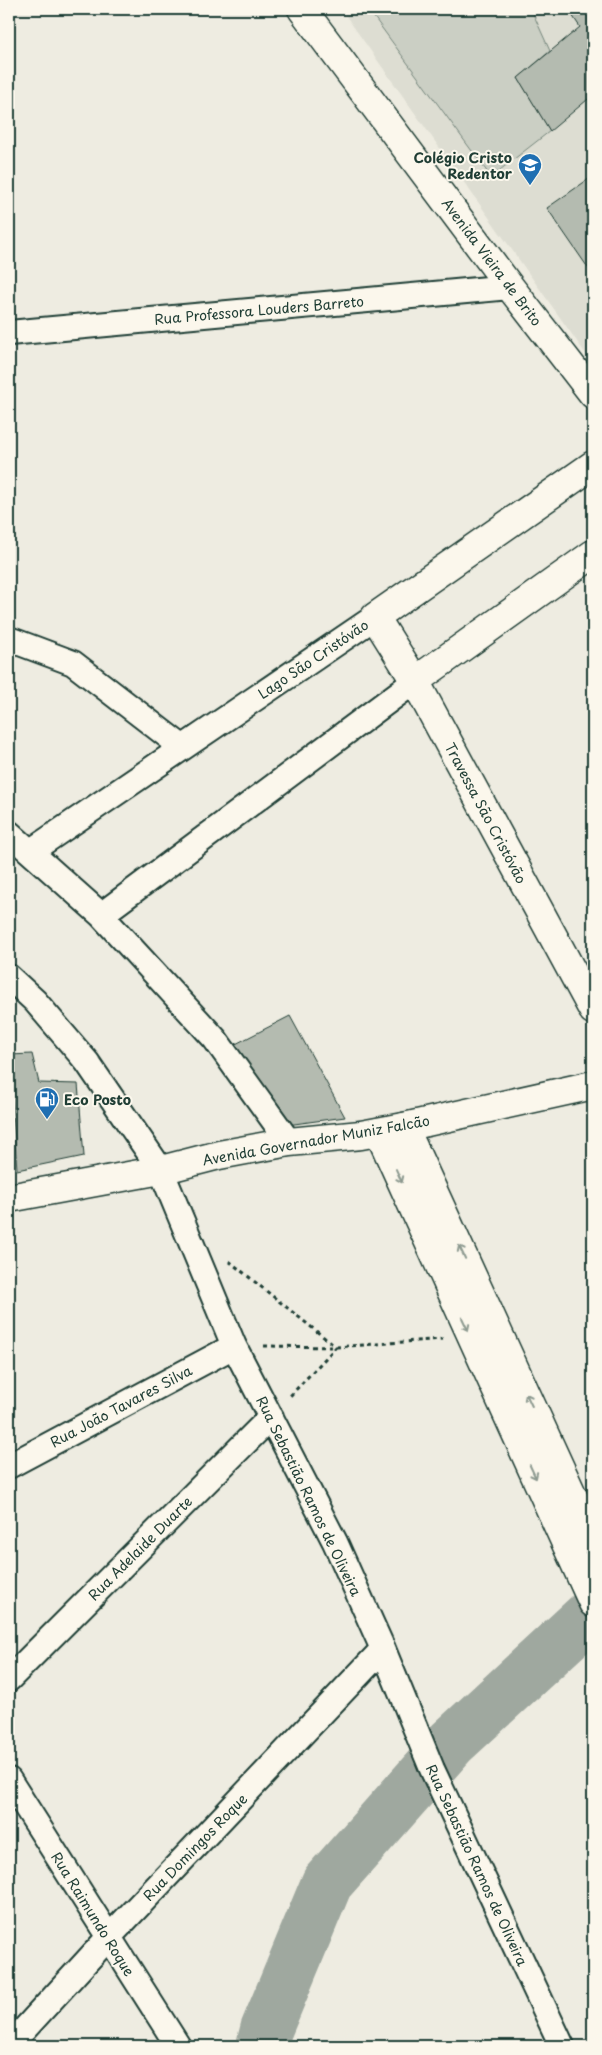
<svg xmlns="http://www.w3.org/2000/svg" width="602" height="2055" font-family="'Playpen Sans',sans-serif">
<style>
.built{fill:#ddddd2}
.green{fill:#cbcfc4;stroke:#75867c}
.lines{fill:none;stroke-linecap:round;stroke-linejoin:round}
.river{stroke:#9fa89f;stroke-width:52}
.building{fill:#b4bbb0;stroke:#1f3d34}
.minor-casing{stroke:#1f3d34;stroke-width:28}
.tertiary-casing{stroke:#1f3d34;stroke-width:31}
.secondary-casing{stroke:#1f3d34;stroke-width:31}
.path{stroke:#1f3d34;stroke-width:3;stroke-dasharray:4 4;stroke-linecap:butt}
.minor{stroke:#fbf7ec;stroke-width:24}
.tertiary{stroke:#fbf7ec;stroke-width:28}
.secondary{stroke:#fbf7ec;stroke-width:28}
.oneway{stroke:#8d9a90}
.labels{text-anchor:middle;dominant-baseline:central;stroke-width:4;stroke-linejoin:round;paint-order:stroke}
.poi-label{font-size:14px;font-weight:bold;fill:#1f3d34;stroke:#fbf7ec;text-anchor:end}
.street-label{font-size:14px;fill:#1f3d34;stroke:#fbf7ec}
</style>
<rect width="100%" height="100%" fill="#eeece1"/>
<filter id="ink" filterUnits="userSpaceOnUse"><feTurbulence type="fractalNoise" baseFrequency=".02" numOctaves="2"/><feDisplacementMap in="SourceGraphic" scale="10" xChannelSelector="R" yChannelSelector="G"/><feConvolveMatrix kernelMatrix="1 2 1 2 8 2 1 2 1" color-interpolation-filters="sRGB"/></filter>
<g filter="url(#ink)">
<path class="built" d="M341 9H593V364Z"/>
<path class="green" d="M368 9H531L550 51 518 78 550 131 491 177Z"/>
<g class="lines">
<path class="river" d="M262 2046 266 2030 327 1883 451 1743 593 1612"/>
</g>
<path class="building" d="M568 9H593V95L550 131 518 78 580 27Z
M593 176V275L547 208Z
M290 1016 345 1117 287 1125 224 1050Z
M32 1054 39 1083 78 1084 84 1156 17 1170 9 1055Z"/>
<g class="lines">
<g class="minor-casing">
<path id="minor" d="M9 333 510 287
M9 639 73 663 182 747
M9 833 101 915 215 1039 289 1142
M31 851 375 617
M101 915 415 681
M9 977 35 1001 87 1062 161 1170 234 1346 335 1542 383 1649 432 1769 562 2046
M9 1466 234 1346
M9 1679 271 1417
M9 1780 178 2046
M9 2046 108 1938 383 1649"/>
</g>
<g class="tertiary-casing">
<path id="tertiary" d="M593 465 375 617 415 681 593 1010
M415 681 593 554
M404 1127 593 1540
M379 1132 593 1603"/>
</g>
<g class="secondary-casing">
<path id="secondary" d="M302 9 510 287 593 394
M9 1198 161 1170 219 1155 289 1142 361 1135 404 1127 593 1085"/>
</g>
<path class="path" d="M229 1261 336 1347 289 1397
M264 1346 336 1347 443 1339"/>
<use href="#minor" class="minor"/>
<use href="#tertiary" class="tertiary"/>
<use href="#secondary" class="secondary"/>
</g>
<defs><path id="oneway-shaft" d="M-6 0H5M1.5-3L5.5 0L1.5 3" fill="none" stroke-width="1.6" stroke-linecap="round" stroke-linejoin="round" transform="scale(1.25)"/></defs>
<g class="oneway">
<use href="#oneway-shaft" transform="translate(399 1176) rotate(66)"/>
<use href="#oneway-shaft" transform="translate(462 1252) rotate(-115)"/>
<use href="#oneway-shaft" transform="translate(465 1324) rotate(65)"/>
<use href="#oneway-shaft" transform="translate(529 1400) rotate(-115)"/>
<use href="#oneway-shaft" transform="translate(533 1472) rotate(65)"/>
</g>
</g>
<defs>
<g id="school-pin" transform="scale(1.25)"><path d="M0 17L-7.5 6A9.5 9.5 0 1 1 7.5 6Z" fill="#1f6fb2" stroke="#fbf7ec"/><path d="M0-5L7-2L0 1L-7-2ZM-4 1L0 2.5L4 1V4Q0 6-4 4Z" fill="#fff"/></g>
<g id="fuel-pin" transform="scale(1.25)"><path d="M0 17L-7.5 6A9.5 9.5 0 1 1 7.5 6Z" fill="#1f6fb2" stroke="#fbf7ec"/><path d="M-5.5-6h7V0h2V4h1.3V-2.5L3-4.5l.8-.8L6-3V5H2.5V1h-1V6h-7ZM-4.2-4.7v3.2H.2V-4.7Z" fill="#fff"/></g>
</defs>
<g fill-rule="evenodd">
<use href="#school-pin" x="530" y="165"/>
<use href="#fuel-pin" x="47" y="1099"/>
</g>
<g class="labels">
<g class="poi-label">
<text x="512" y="157">Colégio Cristo<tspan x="512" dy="16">Redentor</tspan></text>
<text x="64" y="1099" text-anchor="start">Eco Posto</text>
</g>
<g class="street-label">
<text transform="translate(492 262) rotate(53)">Avenida Vieira de Brito</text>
<text transform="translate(259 310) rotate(-5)">Rua Professora Louders Barreto</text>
<text transform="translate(313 659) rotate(-34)">Lago São Cristóvão</text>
<text transform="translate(486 813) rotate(62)">Travessa São Cristóvão</text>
<text transform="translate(316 1140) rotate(-10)">Avenida Governador Muniz Falcão</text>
<text transform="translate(121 1406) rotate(-28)">Rua João Tavares Silva</text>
<text transform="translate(309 1496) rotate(64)">Rua Sebastião Ramos de Oliveira</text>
<text transform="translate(140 1548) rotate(-45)">Rua Adelaide Duarte</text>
<text transform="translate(195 1847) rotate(-46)">Rua Domingos Roque</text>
<text transform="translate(477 1865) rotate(65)">Rua Sebastião Ramos de Oliveira</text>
<text transform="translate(93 1914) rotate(58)">Rua Raimundo Roque</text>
</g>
</g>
<rect width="602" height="2055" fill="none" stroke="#fbf7ec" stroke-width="30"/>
<rect x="15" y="15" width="572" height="2025" fill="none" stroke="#1f3d34" stroke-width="2" filter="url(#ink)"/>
</svg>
